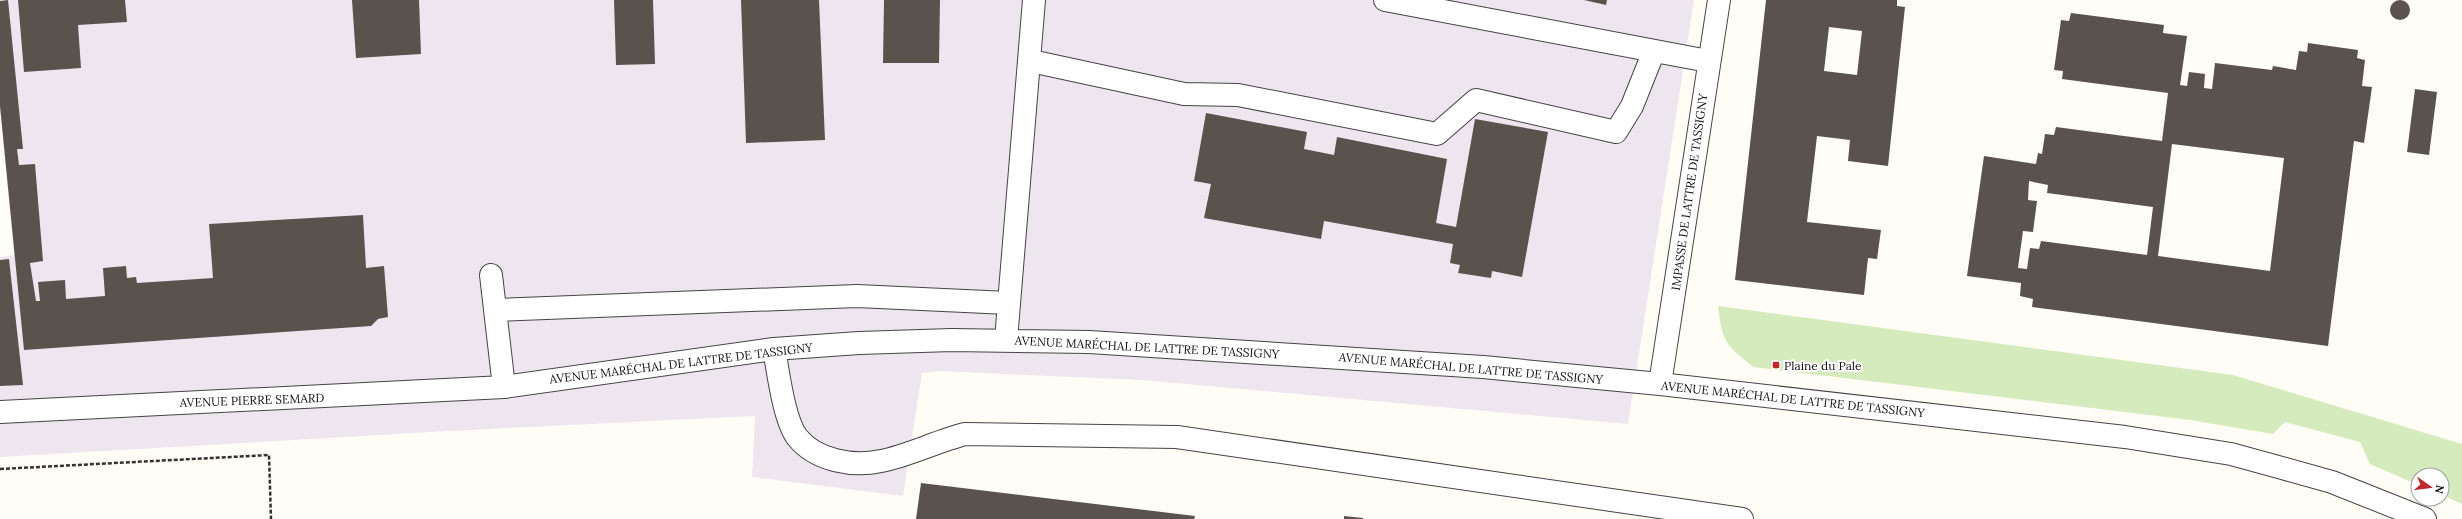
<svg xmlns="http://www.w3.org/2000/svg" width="2462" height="519" font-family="Lora,serif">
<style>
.industrial{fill:#eee6ef}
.green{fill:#d5ebbd}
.building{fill:#5a524d;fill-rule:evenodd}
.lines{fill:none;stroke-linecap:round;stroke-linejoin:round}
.minor-casing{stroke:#444;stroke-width:24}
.path{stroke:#333;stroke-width:2.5;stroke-dasharray:4 2;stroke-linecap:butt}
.minor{stroke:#fff;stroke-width:22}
.poi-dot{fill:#c4262e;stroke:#fff;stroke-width:1.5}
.labels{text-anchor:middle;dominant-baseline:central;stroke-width:4;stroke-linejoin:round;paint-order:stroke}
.street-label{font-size:12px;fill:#111;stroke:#fff}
.poi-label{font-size:12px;fill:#111;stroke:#fff;text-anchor:start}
</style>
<rect width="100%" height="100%" fill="#fffdf5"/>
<path class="industrial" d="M0 0H1694L1628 424 1142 380 939 371 922 373 903 496 752 477 755 416 448 431 0 457V257L14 255 0 106Z"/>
<path class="green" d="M1718 306 2233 375 2462 444V504L2442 495V475H2418V485L2370 464 2360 442 2285 422 2273 434 2190 420 1753 367C1726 345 1722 342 1718 306Z"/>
<path class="building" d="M2390 10a10 10 0 1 1 20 0a10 10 0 1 1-20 0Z
M8 0 23 149H17L19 165 35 164 43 261 30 263 36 301H40L38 282 65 280 66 299 105 296 103 268 126 266 127 278 136 277 137 283 213 278 209 224 363 215 366 268 384 266 388 317 378 319 371 326 24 350 0 106V1Z
M18 0H125L127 22 78 25 81 68 24 72Z
M352 0H419L421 54 356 58Z
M614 0H653L655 64 616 65Z
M741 0H819L825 140 746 143Z
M884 0H940L939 63H883Z
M1584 0H1607L1606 5Z
M1766 0H1897V6L1905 7 1888 166 1848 161 1850 140 1817 136 1807 222 1881 230 1877 259 1868 258 1864 295 1735 280ZM1829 27 1862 31 1857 75 1824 71Z
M2071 13 2164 25 2163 33 2187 36 2180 85 2187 86 2189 72 2205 74 2204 88 2212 89 2215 63 2272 70 2273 66 2296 70 2299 51 2307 52 2308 43 2358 50 2357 58 2365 60 2362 86 2372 87 2364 143 2354 141 2328 346 2032 307 2033 299 2020 296 2021 283 1967 276 1984 156 2036 164 2038 153 2042 154 2045 134 2054 135 2056 127 2162 141 2168 93 2062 79 2063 71 2054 70 2061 20 2069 21ZM2172 144 2284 158 2270 271 2158 256ZM2029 181 2048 185 2047 193 2153 207 2147 255 2041 241 2039 249 2030 248 2027 269 2018 268 2023 231 2033 232 2037 201 2028 200Z
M2415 89 2437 92 2429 155 2407 152Z
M1206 113 1307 132 1304 149 1334 155 1337 137 1447 159 1436 223 1456 227 1475 119 1548 132 1522 277 1492 271 1491 278 1458 273 1460 265 1450 263 1453 244 1324 221 1321 239 1204 218 1211 184 1194 181Z
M9 259 23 385 0 386V260Z
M921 483 1195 516 1194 519H916Z
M1344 516 1363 518V519H1344Z"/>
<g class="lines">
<g class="minor-casing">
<path id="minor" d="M1385 0 1708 61
M1031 61 1184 94 1238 95 1437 134 1476 100 1616 132 1632 106 1654 51
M491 275 504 387
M495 310 857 296 1008 303
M1006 340 1034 0
M774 349C778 371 784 420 797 437 816 461 853 467 881 461 908 456 937 441 965 434L1177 437 1742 519
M1660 384 1719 0
M0 412 504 387 774 349 859 343 952 340 1089 342 1483 367 1660 384 2125 437 2231 454 2282 468 2332 482 2425 519"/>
</g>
<path class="path" d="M0 469 269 455 271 519"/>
<use href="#minor" class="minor"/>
</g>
<rect class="poi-dot" x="1772" y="361" width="8" height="8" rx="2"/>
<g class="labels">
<g class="street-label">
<text transform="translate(1689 192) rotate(-82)">IMPASSE DE LATTRE DE TASSIGNY</text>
<text transform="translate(1147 347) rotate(3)">AVENUE MARÉCHAL DE LATTRE DE TASSIGNY</text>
<text transform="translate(681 363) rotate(-7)">AVENUE MARÉCHAL DE LATTRE DE TASSIGNY</text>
<text transform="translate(1471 368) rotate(5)">AVENUE MARÉCHAL DE LATTRE DE TASSIGNY</text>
<text transform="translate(1793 399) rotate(6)">AVENUE MARÉCHAL DE LATTRE DE TASSIGNY</text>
<text transform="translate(252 400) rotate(-2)">AVENUE PIERRE SEMARD</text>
</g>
<g class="poi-label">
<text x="1784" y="365">Plaine du Pale</text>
</g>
</g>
<g transform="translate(2430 487) rotate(104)"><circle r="19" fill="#ffffff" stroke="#a0a0a0"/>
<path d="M0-3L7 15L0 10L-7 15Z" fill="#c4262e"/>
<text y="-6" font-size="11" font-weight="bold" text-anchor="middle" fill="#111111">N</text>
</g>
</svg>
